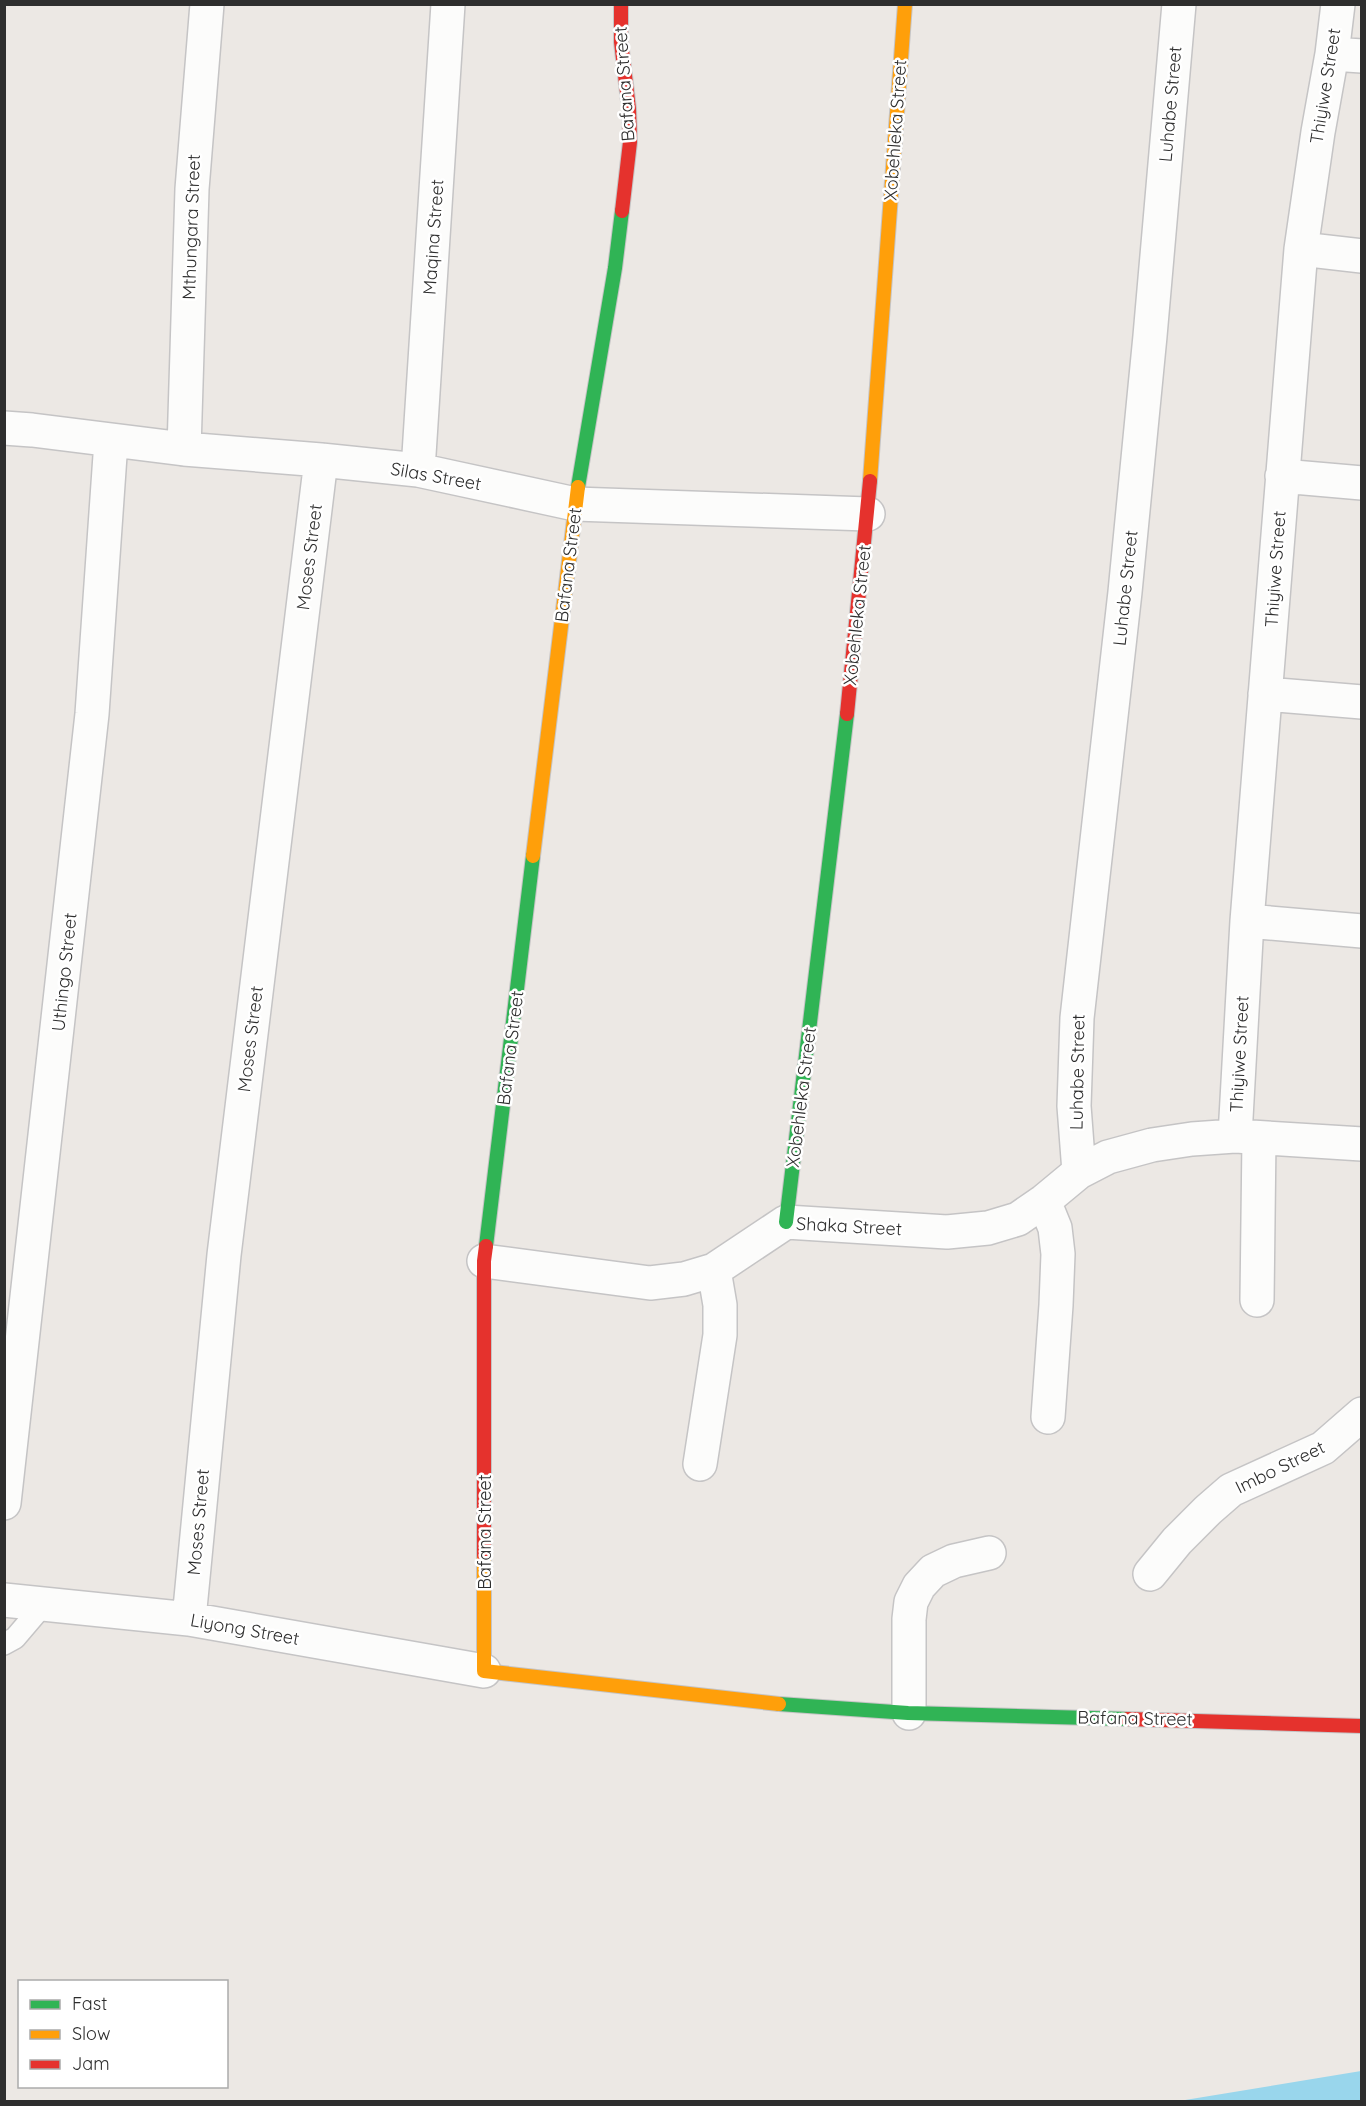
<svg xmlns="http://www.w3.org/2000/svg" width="1366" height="2106" font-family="Quicksand,sans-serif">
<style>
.water{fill:#99d6ec}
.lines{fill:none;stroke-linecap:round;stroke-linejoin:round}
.lane-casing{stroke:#c5c4c5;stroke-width:24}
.street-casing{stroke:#c5c4c5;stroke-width:36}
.fast-casing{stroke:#c5c4c5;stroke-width:16}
.slow-casing{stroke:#c5c4c5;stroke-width:16}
.jam-casing{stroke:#c5c4c5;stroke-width:16}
.lane{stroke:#fcfcfb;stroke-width:21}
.street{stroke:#fcfcfb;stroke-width:33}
.fast{stroke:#30b455;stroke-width:14}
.slow{stroke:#ff9f0a;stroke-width:14}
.jam{stroke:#e5322d;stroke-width:14}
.labels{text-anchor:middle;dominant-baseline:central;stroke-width:5;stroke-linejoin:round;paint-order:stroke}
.street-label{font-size:18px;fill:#2e2e2e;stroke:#fff}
</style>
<rect width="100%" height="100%" fill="#ece8e4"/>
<path class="water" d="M1361 2071V2101H1179Z"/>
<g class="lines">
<g class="lane-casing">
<path id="lane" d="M4 1644 15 1638 44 1604"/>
</g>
<g class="street-casing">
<path id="street" d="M1332 54 1362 56
M1301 249 1362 256
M4 428 32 430 184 449 321 460 418 470 575 504 868 514
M184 449 192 189 207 4
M418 470 448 4
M1282 476 1362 483
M1265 694 1362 702
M1247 921 1362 931
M1235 1136 1247 921 1301 249 1318 132 1332 54 1338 4
M1079 1172 1074 1106 1077 1018 1125 592 1150 336 1179 4
M1044 1201 1055 1228 1058 1254 1056 1305 1048 1417
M484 1261 650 1283 684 1279 714 1270 786 1222 947 1232 988 1228 1018 1219 1044 1201 1079 1172 1108 1157 1152 1145 1192 1139 1235 1136 1362 1144
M1257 1300 1259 1138
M700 1464 720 1335V1305L714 1270
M4 1503 92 714 111 441
M1150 1574 1177 1541 1208 1510 1231 1490 1323 1448 1362 1414
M4 1600 189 1619 484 1671
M189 1619 224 1255 321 460
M909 1713V1619L911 1602 919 1586 933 1571 954 1561 989 1553"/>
</g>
<g class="fast-casing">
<path id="fast" d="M578 487 615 268 622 211
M786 1222 847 714
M486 1246 533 856
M779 1704 908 1713 1127 1719"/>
</g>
<g class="slow-casing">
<path id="slow" d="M870 481 905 4
M533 856 578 487
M484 1555V1671L779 1704"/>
</g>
<g class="jam-casing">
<path id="jam" d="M621 4V42L629 109 630 142 622 211
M847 714 870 481
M484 1555V1261L486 1246
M1127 1719 1362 1726"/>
</g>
<use href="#lane" class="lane"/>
<use href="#street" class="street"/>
<use href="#fast" class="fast"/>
<use href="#slow" class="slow"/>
<use href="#jam" class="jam"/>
</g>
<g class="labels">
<g class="street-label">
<text transform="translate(624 84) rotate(-94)">Bafana Street</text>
<text transform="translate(1325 86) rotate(-81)">Thiyiwe Street</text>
<text transform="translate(1170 104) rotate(-85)">Luhabe Street</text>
<text transform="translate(895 130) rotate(-86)">Xobehleka Street</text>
<text transform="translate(191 227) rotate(-88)">Mthungara Street</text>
<text transform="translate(433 237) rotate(-86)">Maqina Street</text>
<text transform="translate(436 476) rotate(10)">Silas Street</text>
<text transform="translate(309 557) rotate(-83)">Moses Street</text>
<text transform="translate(568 565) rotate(-83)">Bafana Street</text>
<text transform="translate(1275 569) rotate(-86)">Thiyiwe Street</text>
<text transform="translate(1125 588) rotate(-84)">Luhabe Street</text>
<text transform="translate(857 615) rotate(-84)">Xobehleka Street</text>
<text transform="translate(64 972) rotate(-84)">Uthingo Street</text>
<text transform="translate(250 1039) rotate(-83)">Moses Street</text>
<text transform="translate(510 1048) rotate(-83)">Bafana Street</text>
<text transform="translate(1239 1054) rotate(-87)">Thiyiwe Street</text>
<text transform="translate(1077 1072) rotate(-89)">Luhabe Street</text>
<text transform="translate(801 1097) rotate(-83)">Xobehleka Street</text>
<text transform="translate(849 1226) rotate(3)">Shaka Street</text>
<text transform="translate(1280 1467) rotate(-26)">Imbo Street</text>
<text transform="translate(198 1522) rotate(-85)">Moses Street</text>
<text transform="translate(484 1532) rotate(-90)">Bafana Street</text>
<text transform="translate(245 1629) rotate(10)">Liyong Street</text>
<text transform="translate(1135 1718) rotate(1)">Bafana Street</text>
</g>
</g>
<rect width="1366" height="2106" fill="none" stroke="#2e2e2e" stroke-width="12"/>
<rect x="18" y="1980" width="210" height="108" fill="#ffffff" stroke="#ababab" stroke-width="1.5"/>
<rect x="30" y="2000" width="30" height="9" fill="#30b455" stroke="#ababab" stroke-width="1.5"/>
<text x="72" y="2010" font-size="18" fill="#2e2e2e">Fast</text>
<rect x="30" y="2030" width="30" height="9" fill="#ff9f0a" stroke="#ababab" stroke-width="1.5"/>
<text x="72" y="2040" font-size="18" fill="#2e2e2e">Slow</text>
<rect x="30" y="2060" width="30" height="9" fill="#e5322d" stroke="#ababab" stroke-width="1.5"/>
<text x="72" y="2070" font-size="18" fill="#2e2e2e">Jam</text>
</svg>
